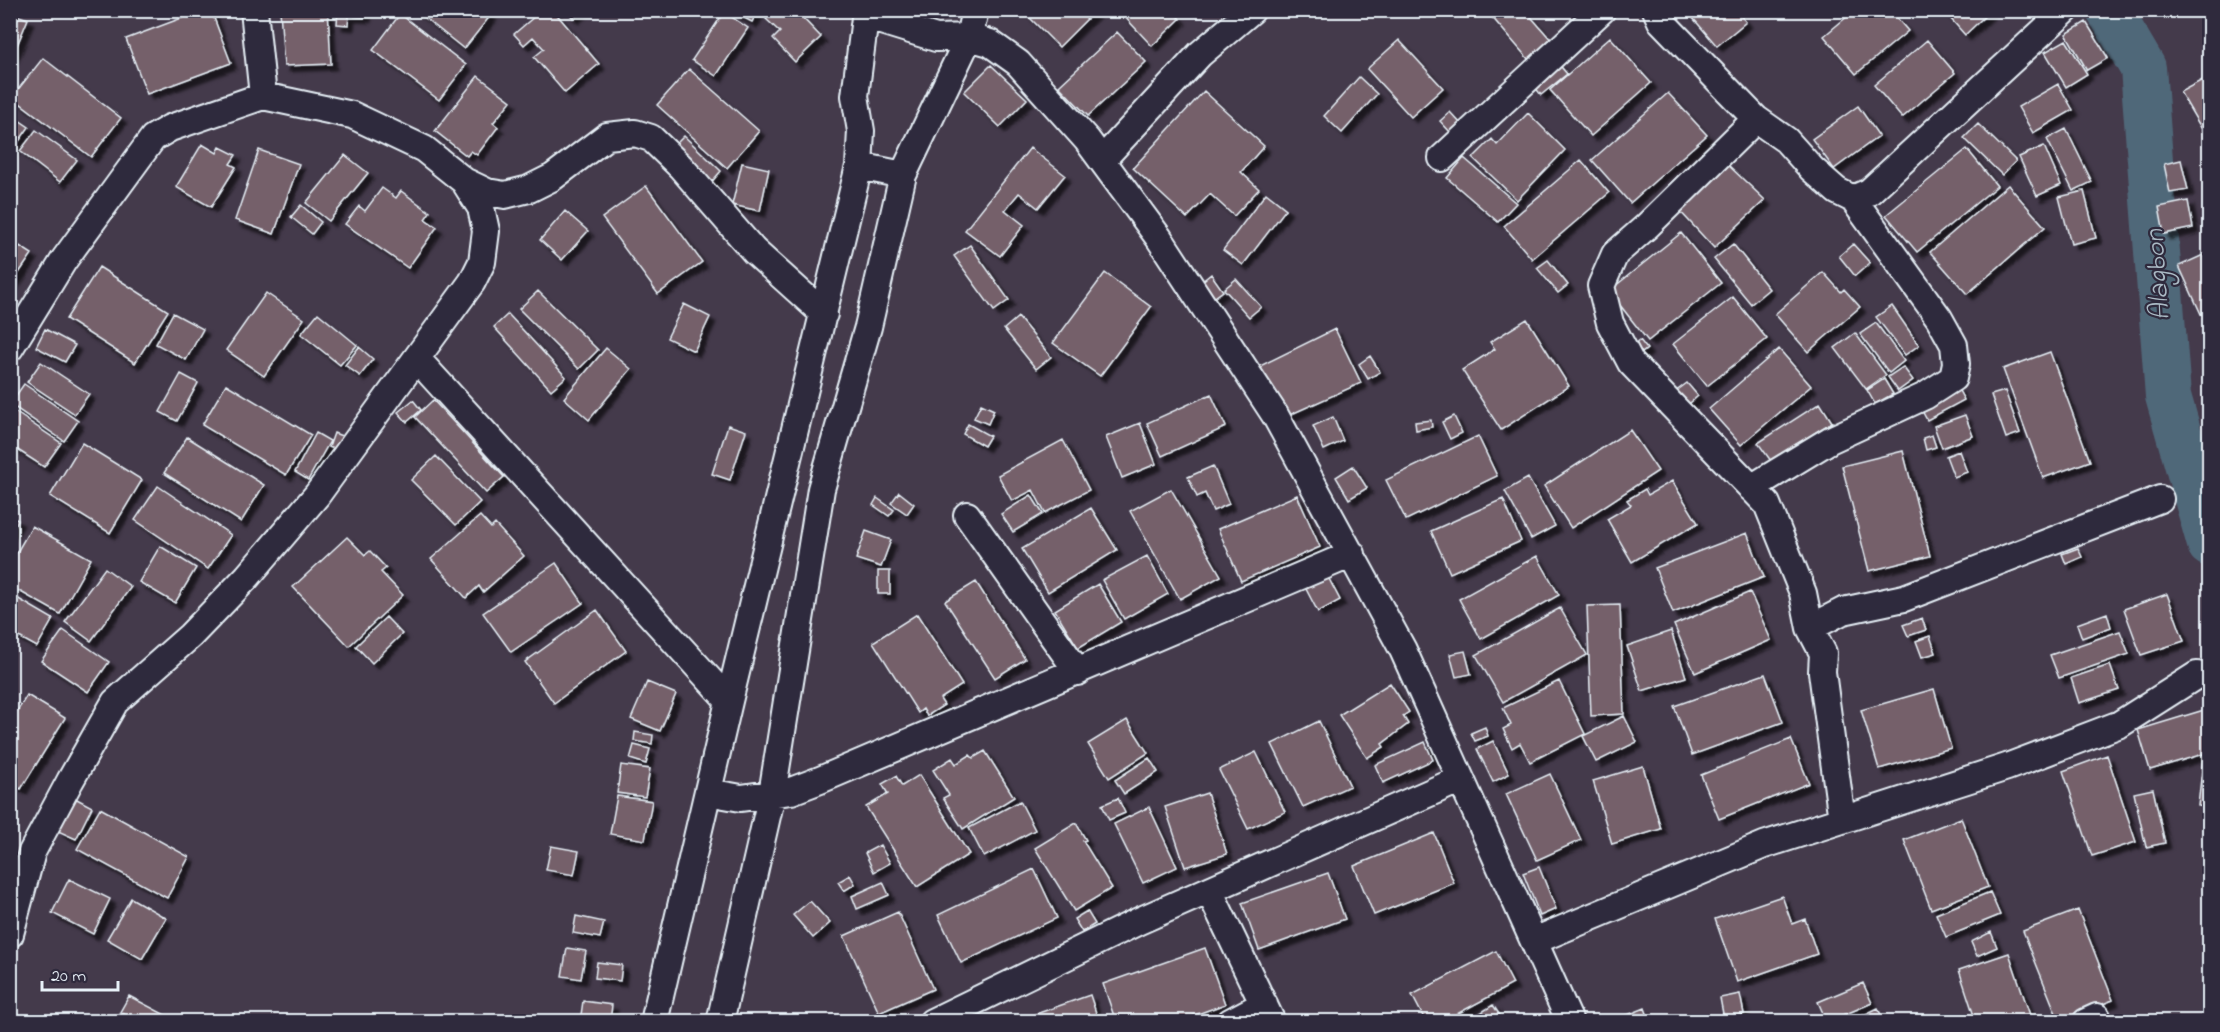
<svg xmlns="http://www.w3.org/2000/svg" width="2220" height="1032" font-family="'Indie Flower',sans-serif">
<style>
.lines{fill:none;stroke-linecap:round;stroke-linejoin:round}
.river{stroke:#506879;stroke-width:46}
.building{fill:#75616b;stroke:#e8f1f8;stroke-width:1.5;filter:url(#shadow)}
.minor-casing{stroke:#e8f1f8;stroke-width:30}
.minor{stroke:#2f2a3d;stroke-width:26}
.labels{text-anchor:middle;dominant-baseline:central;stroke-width:4.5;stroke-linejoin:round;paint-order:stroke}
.water-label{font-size:28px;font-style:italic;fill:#abbac5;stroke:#2f2a3d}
</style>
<defs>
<filter id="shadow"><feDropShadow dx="5.5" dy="5.5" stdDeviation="1.5" flood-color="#0009"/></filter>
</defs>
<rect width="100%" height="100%" fill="#443a4b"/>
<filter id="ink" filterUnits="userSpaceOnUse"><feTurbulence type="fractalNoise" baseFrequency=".0167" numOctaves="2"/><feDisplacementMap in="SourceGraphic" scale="12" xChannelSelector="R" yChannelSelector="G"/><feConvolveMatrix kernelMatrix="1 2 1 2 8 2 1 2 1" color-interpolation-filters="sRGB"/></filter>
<g filter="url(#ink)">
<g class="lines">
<path class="river" d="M2109 10 2143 68 2168 396 2210 544"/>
</g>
<path class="building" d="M203 10H211L231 63 147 94 126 39Z
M280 10H328L331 64 284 66Z
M338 10H366L365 17 349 16 348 25 337 24Z
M415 10H484L491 15 464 49Z
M542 10H553L599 64 565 93 534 57 544 49 533 37 524 45 514 34Z
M566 10H582L573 18Z
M729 10H758L752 22Z
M775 10H795L821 37 795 62 773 39 780 32 766 19Z
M1030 10H1096L1059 47 1026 14Z
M1128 10H1172L1180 19 1152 46 1123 15Z
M1498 10H1525L1552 41 1529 60 1491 16Z
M1686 10H1736L1746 22 1717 46Z
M1855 10H1890L1908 31 1856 74 1824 36Z
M1943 10H1991L1965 35Z
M724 12 748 28 716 76 692 60Z
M10 13 28 19 10 62Z
M400 14 466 65 439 100 373 50Z
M2086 22 2108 58 2087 70 2066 34Z
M1117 32 1146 62 1088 116 1059 86Z
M1610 37 1651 83 1591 136 1550 90Z
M1399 40 1443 88 1411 117 1367 69Z
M1927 40 1955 73 1902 118 1874 85Z
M2066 40 2087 74 2066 87 2045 52Z
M43 58 121 118 91 157 12 97Z
M1557 62 1567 74 1541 95 1531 82Z
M991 65 1027 99 1000 127 964 92Z
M689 69 759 131 727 168 657 105Z
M478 76 511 101 493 123 498 127 477 155 471 151 467 156 435 131Z
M2210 76V143L2180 92Z
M1359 77 1377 94 1342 133 1324 116Z
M2058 84 2073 110 2033 133 2018 107Z
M1204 91 1264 146 1241 172 1259 189 1234 216 1210 194 1187 218 1133 168Z
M1668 93 1707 135 1630 203 1592 160Z
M1858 106 1879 136 1834 169 1812 139Z
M1450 112 1461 124 1451 133 1440 121Z
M1528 113 1565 150 1517 200 1473 158 1492 139 1497 145Z
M10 114 29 127 10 154Z
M1978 124 2016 161 2002 175 1964 138Z
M2066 129 2092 182 2073 191 2047 139Z
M36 130 77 160 60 182 20 151Z
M684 136 721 171 709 185 671 149Z
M202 144 217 153 220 147 236 155 230 164 236 167 211 207 176 187Z
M2044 146 2061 185 2037 196 2019 157Z
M1030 148 1065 175 1038 208 1019 193 1005 210 1024 225 1000 256 965 230Z
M1967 149 1997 186 1917 252 1886 215Z
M259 150 299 164 274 234 235 220Z
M345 155 368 173 329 221 306 203Z
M1464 158 1516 203 1498 222 1447 178Z
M1581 160 1609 193 1532 259 1504 226Z
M2181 160 2188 190 2170 193 2164 164Z
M742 163 769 169 760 211 732 205Z
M1727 164 1765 200 1714 248 1678 209Z
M2008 185 2045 227 1967 294 1930 252Z
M646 186 702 262 658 294 602 218Z
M382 188 396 198 401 191 430 212 425 219 437 227 408 268 345 224 359 206 365 211Z
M2084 191 2096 238 2071 244 2059 197Z
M1266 193 1286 209 1243 265 1223 250Z
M2188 201 2193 228 2164 234 2159 207Z
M301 205 321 222 312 234 291 217Z
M565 211 588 231 562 260 540 240Z
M1681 233 1721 283 1648 341 1609 291Z
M10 240 32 254 10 286Z
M1733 244 1769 289 1751 304 1714 259Z
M1853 244 1870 263 1855 276 1839 256Z
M970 245 1009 300 994 311 954 256Z
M2210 252V310L2201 314 2179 266Z
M1548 260 1568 285 1558 293 1537 268Z
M99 267 168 311 135 363 66 319Z
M1823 272 1841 292 1844 289 1860 307 1808 352 1775 314Z
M1105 273 1151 307 1100 376 1053 343Z
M1211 274 1223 291 1212 299 1200 283Z
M1236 279 1261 307 1249 317 1224 289Z
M538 291 598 350 579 369 519 309Z
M266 293 304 319 264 376 226 350Z
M1733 297 1767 339 1707 386 1673 344Z
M684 304 710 317 694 351 667 338Z
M1892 306 1919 345 1905 355 1876 317Z
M173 313 203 329 186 360 156 344Z
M318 313 357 345 340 365 301 334Z
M508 314 566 377 551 390 494 327Z
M1018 317 1051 357 1036 369 1004 329Z
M1527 319 1569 386 1501 430 1462 370 1495 349 1490 342Z
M1876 323 1904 361 1889 373 1860 334Z
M45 329 75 345 65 362 36 347Z
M1335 329 1361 383 1285 417 1260 366Z
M1855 333 1886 375 1866 389 1835 348Z
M1640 340 1647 349 1638 356 1631 347Z
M359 347 373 359 360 376 345 365Z
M606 348 631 369 589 420 564 398Z
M1779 349 1811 386 1741 445 1709 409Z
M2050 352 2090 461 2043 478 2003 369Z
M1370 356 1380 372 1368 379 1359 364Z
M41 362 89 394 75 414 27 382Z
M1903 367 1913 380 1898 391 1888 377Z
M181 374 198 383 177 421 160 412Z
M1884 379 1893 394 1875 404 1867 390Z
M1687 383 1698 396 1683 409 1671 395Z
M24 384 78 421 64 441 10 404Z
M226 384 311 435 286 475 202 425Z
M1957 387 1964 400 1927 420 1920 407Z
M2005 391 2020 433 2006 438 1991 395Z
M1211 394 1226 427 1162 456 1147 423Z
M413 400 421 410 407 422 398 412Z
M433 400 504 477 486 493 415 417Z
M1820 403 1832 422 1771 461 1758 443Z
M981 404 994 410 988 424 974 418Z
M12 410 61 443 44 467 10 445Z
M1965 415 1973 436 1942 448 1934 426Z
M1454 416 1462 433 1450 439 1442 422Z
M1333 417 1343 441 1324 450 1313 426Z
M1431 420 1432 427 1416 430 1415 422Z
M1140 423 1156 464 1122 478 1106 437Z
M968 424 990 436 984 446 963 434Z
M728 425 746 431 730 480 712 474Z
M1630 430 1658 471 1571 528 1544 486Z
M316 433 330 441 308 480 295 472Z
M334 433 347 438 342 452 329 447Z
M1932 435 1936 447 1926 450 1923 438Z
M1478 436 1497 476 1406 520 1386 480Z
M187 437 264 485 241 522 164 473Z
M1063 440 1089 490 1045 513 1033 490 1012 501 998 475Z
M82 443 142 480 110 533 50 496Z
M1903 451 1930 556 1869 571 1842 466Z
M1959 451 1967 472 1954 477 1946 456Z
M436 456 480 502 456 525 411 480Z
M1213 466 1229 504 1213 511 1205 493 1197 497 1188 477Z
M1353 466 1367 488 1349 499 1336 477Z
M1528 478 1555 526 1531 539 1505 491Z
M1672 481 1698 523 1632 562 1607 519 1631 505 1627 500 1645 489 1648 495Z
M158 486 231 535 208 569 135 520Z
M1171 489 1221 576 1180 599 1130 511Z
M899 492 914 504 907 514 891 503Z
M1031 495 1043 514 1013 532 1001 514Z
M1297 495 1320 547 1241 581 1218 529Z
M877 498 894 510 889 516 873 505Z
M1503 499 1521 541 1450 573 1431 531Z
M1091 508 1117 550 1048 592 1022 549Z
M10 516 18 520 10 534Z
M480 516 491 528 495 524 524 556 483 592 479 586 466 598 431 559Z
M32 526 91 559 60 614 10 586V564Z
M866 531 891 540 881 567 856 559Z
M1747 533 1764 577 1673 613 1655 568Z
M347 537 365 555 370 551 386 568 381 572 403 595 349 646 293 587Z
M160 546 196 568 175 603 139 582Z
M2078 548 2082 557 2066 564 2062 554Z
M1147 556 1168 594 1124 619 1102 580Z
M1537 556 1559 595 1481 639 1459 599Z
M556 563 583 603 511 652 483 613Z
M105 568 131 587 91 641 65 622Z
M878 571H890V594H878Z
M1328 577 1340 600 1318 612 1306 589Z
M976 582 1025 659 995 678 945 601Z
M1098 584 1121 622 1078 648 1055 610Z
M1750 592 1771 640 1695 673 1674 625Z
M10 594 53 619 37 647 10 632Z
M2167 594 2184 641 2141 655 2124 609Z
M1620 605 1624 714 1591 716 1587 606Z
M1560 608 1587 655 1503 702 1476 655Z
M597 610 626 651 554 703 525 662Z
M2107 613 2111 627 2082 638 2077 624Z
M917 614 962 685 940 699 944 705 927 716 923 709 918 713 873 642Z
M386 617 402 634 372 663 356 646Z
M1922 618 1926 630 1908 636 1903 625Z
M63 630 109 662 88 692 41 661Z
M1671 631 1686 677 1642 691 1627 646Z
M2120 631 2129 654 2059 678 2050 655Z
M1930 636 1936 653 1922 657 1916 641Z
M1465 651 1471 674 1456 677 1450 654Z
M2110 665 2119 690 2079 703 2071 678Z
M1765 674 1783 722 1692 755 1674 706Z
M1559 681 1585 734 1530 762 1520 743 1512 748 1503 729 1511 725 1503 708Z
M647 682 676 694 660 731 631 719Z
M1390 683 1409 712 1403 716 1408 724 1382 744 1384 747 1367 758 1339 715Z
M1934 689 1951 748 1879 769 1861 710Z
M27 695 65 718 21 789 10 783V723Z
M2204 710 2210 728V752L2150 770 2138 730Z
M1624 716 1637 742 1596 762 1583 736Z
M1127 720 1148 753 1109 778 1088 744Z
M1319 721 1350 786 1303 807 1272 744Z
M1485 727 1488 736 1475 741 1471 733Z
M635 732 653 735 652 744 634 741Z
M1791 739 1809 783 1719 819 1701 775Z
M1493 741 1509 774 1493 782 1477 749Z
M1425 742 1433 760 1383 783 1375 765Z
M634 745 650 749 646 764 630 759Z
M985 751 1014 797 963 829 943 798 949 795 933 770 952 758 956 764 970 755 973 758Z
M1256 752 1285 812 1248 829 1219 770Z
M2107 755 2136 842 2092 856 2063 771Z
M1149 758 1158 772 1124 794 1115 780Z
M2203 760H2210V808L2198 806Z
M621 765 650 769 645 797 617 793Z
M1643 766 1661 829 1612 844 1593 781Z
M1550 774 1581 840 1537 860 1506 794Z
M919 775 969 854 917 887 866 807 888 794 882 784 896 776 902 786Z
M2153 789 2165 843 2146 847 2134 793Z
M1207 793 1227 854 1185 867 1165 807Z
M617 796 652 801 645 840 610 834Z
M75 798 92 807 76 839 58 831Z
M1118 798 1125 813 1109 820 1102 805Z
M1020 801 1035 830 984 857 969 828Z
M1149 807 1177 867 1143 883 1114 824Z
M100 808 189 857 167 898 77 849Z
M1961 818 1988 887 1931 909 1904 840Z
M1076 823 1086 840 1083 841 1112 888 1074 911 1035 848Z
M1434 833 1454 883 1374 915 1354 866Z
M880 845 890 863 874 872 865 853Z
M551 846 579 851 574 875 546 870Z
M1539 867 1556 909 1540 916 1523 873Z
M1034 869 1057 918 961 963 938 915Z
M1328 873 1345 919 1259 950 1242 903Z
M850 875 855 884 844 891 838 882Z
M69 879 110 899 93 934 52 913Z
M883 882 889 895 857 909 852 896Z
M1990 892 2000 915 1946 937 1936 914Z
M1782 896 1792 924 1805 919 1817 954 1737 982 1715 919Z
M131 898 166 918 142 959 107 939Z
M810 901 830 923 813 938 793 915Z
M2078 910 2113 1000 2059 1021 2023 931Z
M1087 911 1095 924 1082 932 1074 919Z
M898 912 933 989 879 1013 844 936Z
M576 916 604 922 600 938 573 933Z
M1991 932 1997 947 1977 956 1971 942Z
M567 948 586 951 581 979 562 976Z
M1205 948 1225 1004 1176 1022H1116L1103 984Z
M1496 951 1513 984 1442 1022H1426L1412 995Z
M2009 953 2031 1018 2021 1022H1976L1959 970Z
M597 962 622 965 620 981 595 978Z
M1863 983 1872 1003 1827 1022 1818 1002Z
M1740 994 1744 1014 1724 1019 1720 998Z
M1090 995 1099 1022H1013Z
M129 996 173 1019 172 1022H139L120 1012Z
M583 1001 612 1005 610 1022H580Z
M1493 1005 1503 1020 1466 1022Z
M1645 1008 1650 1022H1610Z
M1878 1008 1884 1022H1850Z"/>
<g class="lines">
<g class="minor-casing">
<path id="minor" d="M254 10 263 96
M1656 10 1661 21 1756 119 1786 140 1812 169 1837 191 1853 199 1939 318 1954 345 1956 364 1953 378 1925 396 1830 440 1751 488
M865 16 936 38 969 37 990 43 1018 63 1087 140 1159 238 1275 415 1403 650 1570 1022
M1756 119 1647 226 1615 254 1601 286 1610 323 1631 363 1767 504 1803 593 1810 628
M1442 158 1602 10
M1102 160 1200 54 1252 10
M859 166 903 175
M464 181 487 192 505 195 529 189 553 177 607 136 635 133 651 138 681 167 754 251 824 314
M1853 199 1869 192 2066 10
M10 348 64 260 153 138 170 128 263 96 352 115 424 149 464 181 481 208 486 231 482 262 472 282 317 495 247 577 190 636 115 702 70 781 32 852 10 934
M417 359 729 701
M967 515 1078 672
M708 792 741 798 791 791 820 780 1352 554
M1842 820 1822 672 1823 653 1810 628 1843 611 1904 598 2160 499
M1209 890 1272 1022
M1534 941 1764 845 2007 767 2120 724 2197 675
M654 1022 729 701 859 166 861 131 855 96 866 10
M720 1022 772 794 821 489 868 327 903 175 969 37 975 10
M932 1022 1139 921 1461 779
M1230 1022 1264 1004
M2086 1022 2097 1017"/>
</g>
<use href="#minor" class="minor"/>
</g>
</g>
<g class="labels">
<g class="water-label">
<text transform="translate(2159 275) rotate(-94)">Alagbon</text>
</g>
</g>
<rect width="2220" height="1032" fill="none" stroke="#2f2a3d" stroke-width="36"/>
<rect x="18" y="18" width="2184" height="996" fill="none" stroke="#e8f1f8" stroke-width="2" filter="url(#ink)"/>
<path d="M42 981v9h76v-9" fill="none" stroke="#e8f1f8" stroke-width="3"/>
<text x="51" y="981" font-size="18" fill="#e8f1f8" stroke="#2f2a3d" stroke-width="4.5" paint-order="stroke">20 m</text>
</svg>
